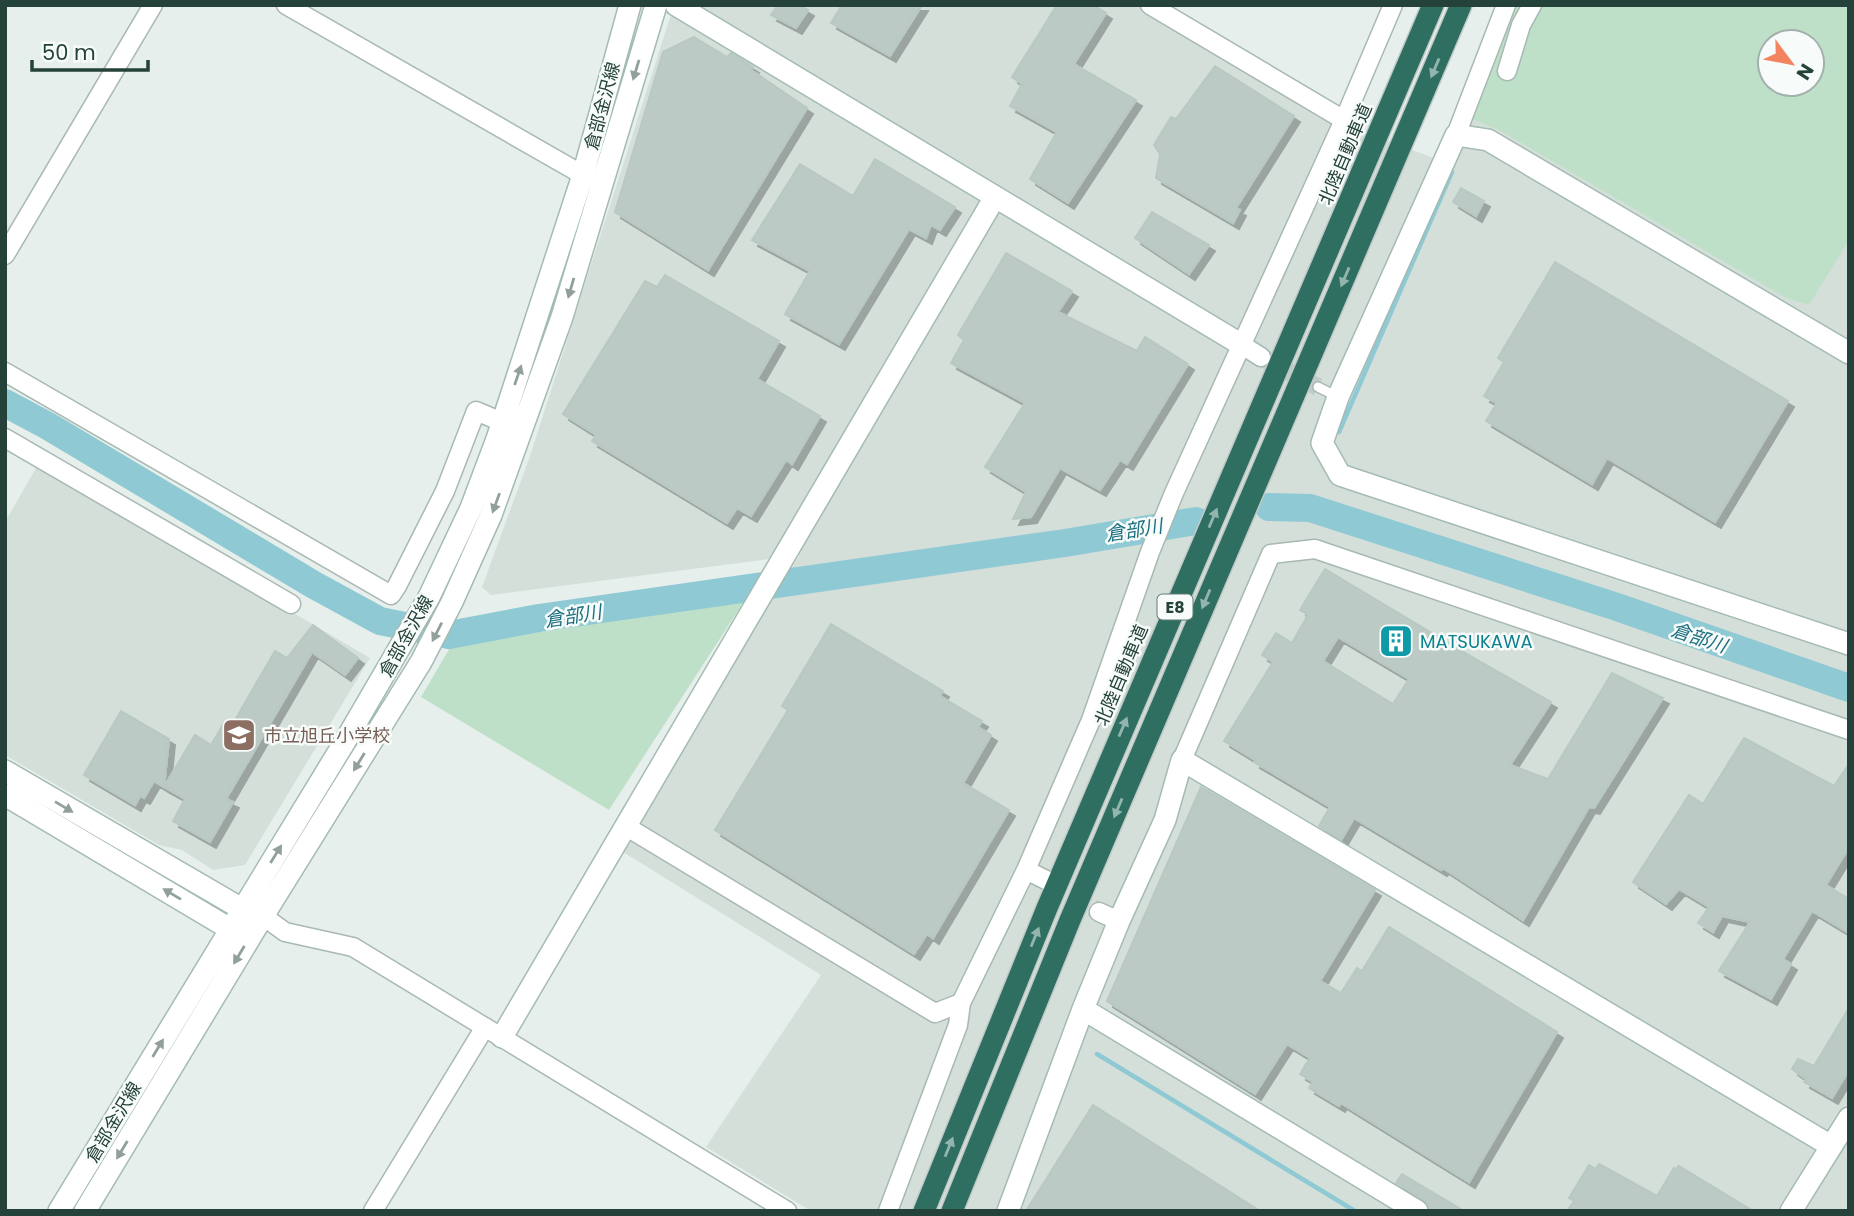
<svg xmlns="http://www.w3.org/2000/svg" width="1854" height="1216" font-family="Poppins,'Noto Sans JP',sans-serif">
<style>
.built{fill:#d4dfda;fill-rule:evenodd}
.green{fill:#bfe0c8;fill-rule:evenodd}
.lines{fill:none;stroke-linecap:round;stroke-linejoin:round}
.stream{stroke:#8ec9d4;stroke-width:4.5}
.river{stroke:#8ec9d4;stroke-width:28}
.building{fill:#bbcac4;stroke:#b8c9c2;stroke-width:2;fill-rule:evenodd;filter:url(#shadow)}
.street-tunnel{stroke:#bfccc8;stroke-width:18;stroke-dasharray:18 9;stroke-linecap:butt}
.lane-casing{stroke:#a8b8b2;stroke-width:12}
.street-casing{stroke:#a8b8b2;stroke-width:21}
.secondary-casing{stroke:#a4bbb3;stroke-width:24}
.highway-casing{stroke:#c2cac8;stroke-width:24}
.lane{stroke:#fff;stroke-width:9}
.street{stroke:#fff;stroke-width:18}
.secondary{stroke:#fff;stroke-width:21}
.highway{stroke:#2f6f62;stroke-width:21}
.oneway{fill:#93b5ae}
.oneway2{fill:#92a09c}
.labels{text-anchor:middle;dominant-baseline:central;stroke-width:5;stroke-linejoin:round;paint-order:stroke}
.shield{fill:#f7fbf9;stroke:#637a73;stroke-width:2}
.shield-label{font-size:16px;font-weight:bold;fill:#24423a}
.street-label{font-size:18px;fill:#24423a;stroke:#f7fbf9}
.culture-label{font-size:18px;fill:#0d838f;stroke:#f7fbf9;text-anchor:start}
.education-label{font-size:18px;fill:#785e54;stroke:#f7fbf9;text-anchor:start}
.water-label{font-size:19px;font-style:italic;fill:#1c6f80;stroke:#f7fbf9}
</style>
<defs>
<filter id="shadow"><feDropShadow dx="6" dy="6" stdDeviation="0" flood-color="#0004"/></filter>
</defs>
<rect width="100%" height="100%" fill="#e6efeb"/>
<path class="built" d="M674 5H1141L1333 121 1453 165 1518 5H1849V1211H811L706 1147 821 975 620 850 751 628 800 555 491 595 482 587 530 456ZM1770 42H1812V84H1770Z
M39 463 370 658 245 865 213 870 182 850 159 845 5 755V522Z"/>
<path class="green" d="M1513 5H1849V240L1809 305 1786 298 1501 131 1468 117ZM1770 42H1812V84H1770Z
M745 600 609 810 421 697 451 646Z"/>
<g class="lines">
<path class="stream" d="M1339 432 1452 172
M1097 1054 1355 1211"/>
<path class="river" d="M5 403 48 426 314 585 380 621 449 635 539 618 1065 543 1196 521
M1269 507 1310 508 1617 607 1849 688"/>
</g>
<path class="building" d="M778 5H799L808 10 796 28 771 15Z
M842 5H922L890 56 831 23Z
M1057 5H1093L1106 13 1074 64 1136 100 1068 203 1030 179 1057 132 1010 106 1022 84 1012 77Z
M694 37 727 57 731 53 753 67 751 70 807 108 708 270 615 212 663 52Z
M1215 66 1294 116 1236 208 1240 210 1233 223 1156 178 1160 154 1154 145 1171 117 1176 119Z
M875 159 955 207 940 230 931 225 926 238 909 229 839 344 785 314 810 271 752 240 800 164 853 196Z
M1461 188 1484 201 1476 216 1453 202Z
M1152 212 1209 245 1189 274 1135 238Z
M1006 253 1072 291 1058 312 1137 351 1145 337 1188 364 1127 464 1120 460 1100 490 1060 468 1031 517 1013 519 1026 492 985 467 1025 403 951 363 964 340 958 335Z
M1555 262 1788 401 1715 522 1607 458 1592 484 1486 421 1497 403 1484 396 1504 362 1498 358Z
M665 275 779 341 757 379 820 416 792 464 786 460 751 516 737 508 727 523 592 441 596 435 563 414 645 281 657 287Z
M1325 569 1472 657 1551 702 1510 765 1548 779 1612 673 1663 698 1594 808 1589 807 1523 920 1443 868 1441 870 1354 818 1341 840 1319 826 1330 807 1254 762 1255 760 1224 741 1273 662 1262 655 1276 633 1292 643 1308 615 1300 610ZM1338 637 1409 679 1393 704 1323 661Z
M831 624 943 691 940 696 982 721 978 727 991 735 963 783 1009 810 933 938 927 934 914 954 715 830 788 710 782 706Z
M313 625 358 658 345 675 312 652 226 799 233 802 210 842 173 821 185 799 164 787 195 735 211 745 224 723 231 727 275 651 287 658Z
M121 711 169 739 164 787 154 781 144 798 140 796 135 805 84 775Z
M1744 738 1834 786 1849 764V847L1826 885 1849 899V933L1812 911 1783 959 1791 964 1771 999 1719 971 1750 922 1722 916 1713 932 1698 923 1709 907 1679 889 1666 904 1633 882 1689 795 1703 804Z
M1201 787 1375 890 1320 981 1341 993 1357 968 1362 971 1389 927 1557 1032 1469 1182 1341 1103 1339 1106 1309 1088 1313 1082 1300 1074 1310 1058 1287 1044 1255 1094 1107 1001Z
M1849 1008V1070L1832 1098 1804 1082 1806 1079 1792 1069 1798 1059 1814 1066Z
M1093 1105 1260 1211H1026Z
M1599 1164 1657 1196 1674 1168 1676 1169 1679 1166 1753 1211H1567L1574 1201 1569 1198 1589 1165 1596 1169Z
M1402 1174 1464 1211H1430L1424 1200 1396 1183Z"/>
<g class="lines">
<path class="street-tunnel" d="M1261 357 1318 387
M1046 880 1099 912"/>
<g class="lane-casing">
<path id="lane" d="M1318 387 1338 397"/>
</g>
<g class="street-casing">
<path id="street" d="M286 5 583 175
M1150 5 1344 120
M1507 71 1521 25 1532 5
M1456 135 1506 5
M5 255 153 5
M1242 345 1261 357
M5 372 391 595 397 586 445 491 476 411 502 422
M5 438 291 604
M1182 760 1271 554 1315 549 1849 730
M627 827 935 1013 961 1003
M1026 870 1046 880
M1099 912 1119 921
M250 917 263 916 285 932 353 947 787 1211
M373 1211 485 1027
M888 1211 958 1025 961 1003 1026 870 1091 720 1150 552 1174 493 1344 120 1393 5"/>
</g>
<g class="secondary-casing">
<path id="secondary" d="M676 5 1242 345
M1849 353 1488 140 1456 135 1338 397 1322 443 1340 475 1849 644
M5 771 242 909
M5 795 230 929
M1083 1009 1417 1211
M502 1037 995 197
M59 1211 344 743 429 597 471 508 497 439 583 175 630 5
M85 1211 263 916 421 662 452 602 491 515 562 317 656 5
M1008 1211 1083 1009 1119 921 1165 820 1182 760 1831 1146
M1791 1211 1849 1118"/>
</g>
<g class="highway-casing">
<path id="highway" d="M924 1211 1047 908 1433 5
M952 1211 1070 920 1461 5"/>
</g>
<use href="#lane" class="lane"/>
<use href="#street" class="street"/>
<use href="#secondary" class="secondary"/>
<use href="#highway" class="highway"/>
</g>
<defs><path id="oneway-solid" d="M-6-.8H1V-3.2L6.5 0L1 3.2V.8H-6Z" transform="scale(1.75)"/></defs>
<g class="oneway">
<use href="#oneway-solid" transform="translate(1435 68) rotate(113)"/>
<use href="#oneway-solid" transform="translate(1345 277) rotate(113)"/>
<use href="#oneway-solid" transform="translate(1213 518) rotate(-67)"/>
<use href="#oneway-solid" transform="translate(1206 599) rotate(113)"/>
<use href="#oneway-solid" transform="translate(1123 727) rotate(-67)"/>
<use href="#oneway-solid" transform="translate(1118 808) rotate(113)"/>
<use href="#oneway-solid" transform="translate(1035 937) rotate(-68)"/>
<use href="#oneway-solid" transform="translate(949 1147) rotate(-68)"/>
</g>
<g class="oneway2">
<use href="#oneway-solid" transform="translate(636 70) rotate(107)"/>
<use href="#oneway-solid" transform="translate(571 288) rotate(106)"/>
<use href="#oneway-solid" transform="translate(518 375) rotate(-71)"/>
<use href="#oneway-solid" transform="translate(496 503) rotate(110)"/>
<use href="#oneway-solid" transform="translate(437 632) rotate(117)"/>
<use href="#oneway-solid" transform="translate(359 762) rotate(122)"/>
<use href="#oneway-solid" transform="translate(64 807) rotate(31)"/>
<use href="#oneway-solid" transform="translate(276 854) rotate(-58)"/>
<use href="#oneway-solid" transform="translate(172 894) rotate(-149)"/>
<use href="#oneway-solid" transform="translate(239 955) rotate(121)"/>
<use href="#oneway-solid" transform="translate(158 1048) rotate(-59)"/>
<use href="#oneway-solid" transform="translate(122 1150) rotate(121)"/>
</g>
<defs>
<g id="building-square" transform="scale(1.75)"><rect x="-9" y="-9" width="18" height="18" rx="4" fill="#0f9aa8" stroke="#f7fbf9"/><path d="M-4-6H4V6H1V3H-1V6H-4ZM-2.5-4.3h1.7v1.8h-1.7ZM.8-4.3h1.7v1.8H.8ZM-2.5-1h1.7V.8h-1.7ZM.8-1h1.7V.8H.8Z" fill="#fff"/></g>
<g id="school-square" transform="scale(1.75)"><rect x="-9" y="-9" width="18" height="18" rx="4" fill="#8d6e63" stroke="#f7fbf9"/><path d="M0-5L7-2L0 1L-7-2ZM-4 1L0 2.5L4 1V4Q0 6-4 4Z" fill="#fff"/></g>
</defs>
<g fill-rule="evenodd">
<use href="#building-square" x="1396" y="641"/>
<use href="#school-square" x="239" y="735"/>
</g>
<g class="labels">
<rect class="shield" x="1157.5" y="594.5" width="35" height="25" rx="5"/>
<g class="shield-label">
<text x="1175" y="607">E8</text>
</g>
<g class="street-label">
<text transform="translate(602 106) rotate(-75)">倉部金沢線</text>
<text transform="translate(1345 154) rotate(-67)">北陸自動車道</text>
<text transform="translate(406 636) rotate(-61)">倉部金沢線</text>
<text transform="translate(1121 675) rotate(-67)">北陸自動車道</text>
<text transform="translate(113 1122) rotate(-59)">倉部金沢線</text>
</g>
<g class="culture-label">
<text x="1420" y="641">MATSUKAWA</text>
</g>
<g class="education-label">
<text x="264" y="735">市立旭丘小学校</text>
</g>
<g class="water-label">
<text transform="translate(1134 530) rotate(-9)">倉部川</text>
<text transform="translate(573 616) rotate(-9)">倉部川</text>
<text transform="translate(1699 638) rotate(18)">倉部川</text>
</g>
</g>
<rect width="1854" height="1216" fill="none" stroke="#24423a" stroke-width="14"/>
<g transform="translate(1791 63) rotate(122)"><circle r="33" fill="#f7fbf9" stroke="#a3b1ad" stroke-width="2"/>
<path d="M0-5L12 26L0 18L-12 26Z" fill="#f4845f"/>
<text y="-10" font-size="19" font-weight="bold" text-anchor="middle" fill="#24423a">N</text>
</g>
<path d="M32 60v10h116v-10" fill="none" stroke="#24423a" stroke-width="3.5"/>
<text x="42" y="60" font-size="21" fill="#24423a" stroke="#f7fbf9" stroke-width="5" paint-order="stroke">50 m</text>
</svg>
